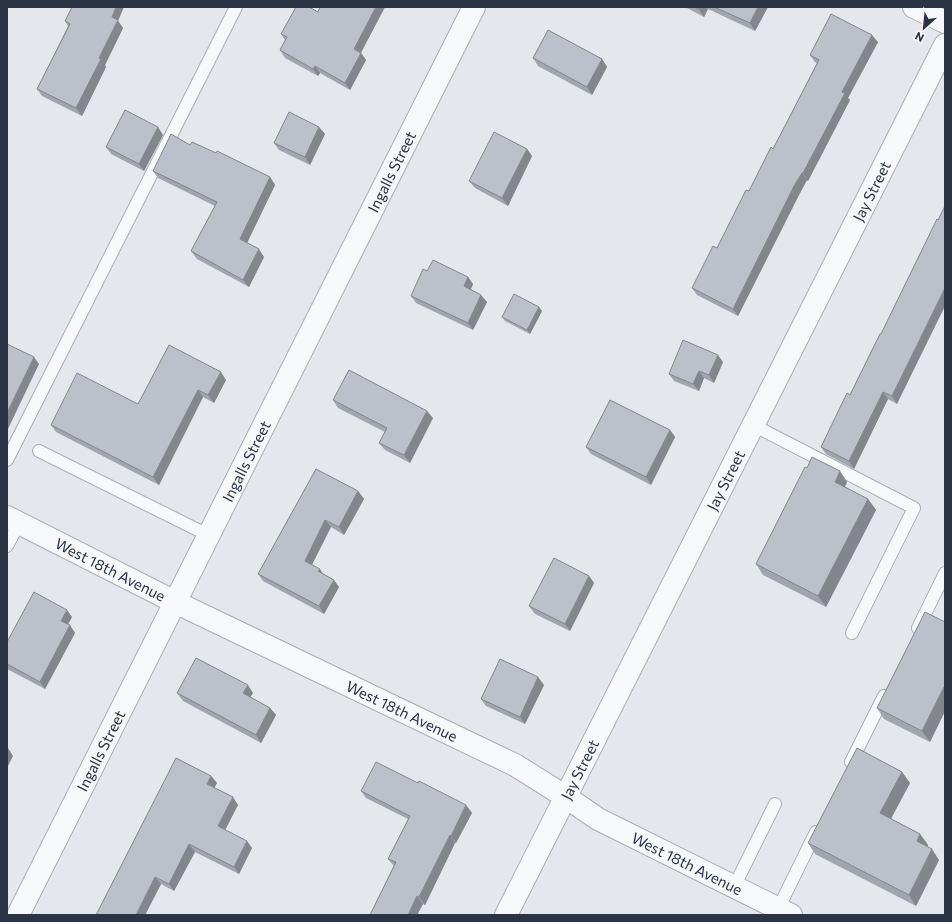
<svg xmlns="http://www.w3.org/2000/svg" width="952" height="922" font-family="Commissioner,sans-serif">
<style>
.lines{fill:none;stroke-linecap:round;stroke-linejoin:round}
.lane-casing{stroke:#a9aeb7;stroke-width:14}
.street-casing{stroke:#a9aeb7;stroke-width:24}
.lane{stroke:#f7f8fa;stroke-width:12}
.street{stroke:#f7f8fa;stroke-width:22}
.wall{fill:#a1a5ae}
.shaded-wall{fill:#83868d}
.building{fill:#bbc0ca;stroke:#83868d}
.labels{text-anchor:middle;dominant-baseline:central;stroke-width:3.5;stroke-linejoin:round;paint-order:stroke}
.street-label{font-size:15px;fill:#2b3445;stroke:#f4f6f9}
</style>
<rect width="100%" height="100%" fill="#e4e7ec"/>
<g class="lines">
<g class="lane-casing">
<path id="lane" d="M753 425 914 508 852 633
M39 451 208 535
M7 460 236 7
M7 546 19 523
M918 628 945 573
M851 762 884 696
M734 887 775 804
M778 909 816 832"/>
</g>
<g class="street-casing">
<g id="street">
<path d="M914 7 945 22"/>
<path id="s1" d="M7 517 175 602 515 765 566 797 598 819 791 915"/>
<path id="s2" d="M18 915 474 7"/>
<path id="s3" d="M506 915 945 45"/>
</g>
</g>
<use href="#lane" class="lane"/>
<use href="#street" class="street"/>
</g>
<path class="wall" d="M385 7 361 53 366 60 350 90 320 73 318 76 285 58 280 50 285 40 281 34 318 12Z
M685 7H768L755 31 708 9 704 17Z
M65 21H118L123 28 105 65 106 67 82 116 42 96 37 89 68 26Z
M878 42 848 98 850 100 808 181 807 180 800 193 738 316 697 295 692 288 717 248 749 191 773 149 817 63 815 62 810 55Z
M533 58 602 59 607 67 592 95 538 66Z
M319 127 325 134 310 165 279 150 274 143Z
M163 135 144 171 111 154 106 147Z
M190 145 270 177 275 185 247 243 264 257 249 287 197 259 191 251 215 206 158 178 153 171Z
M527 149 532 156 508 206 475 188 469 181Z
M938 220 897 404 888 399 854 469 826 454 821 447 850 395 881 334Z
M427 271 468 277 473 284 471 289 487 302 473 330 416 303 411 296Z
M542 311 530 334 505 321 502 317Z
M723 362 714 383 704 378 699 391 674 381 669 374Z
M226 380 214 403 203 397 159 485 56 432 51 425 138 404Z
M333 400 433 418 410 463 385 450 379 443 385 432 338 408Z
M670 430 675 437 651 485 591 454 586 447Z
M847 482 845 487 868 499 876 510 826 607 763 575 756 564Z
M358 491 364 499 344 535 331 527 312 565 339 587 324 614 263 581 258 574Z
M589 576 594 583 570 631 535 614 529 606Z
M72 617 68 624 75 633 45 689 7 669V642Z
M945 622V711L930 742 884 719 877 708Z
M544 685 525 724 486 706 481 699Z
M177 693H253L250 697 270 708 276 715 261 743 183 701Z
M902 772 910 783 891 819 920 834 928 845 927 846 939 860 916 906 815 854 808 843Z
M211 776 217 783 214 788 238 805 225 830 252 848 239 874 195 852 174 891 161 884 145 915H96Z
M418 783 466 805 472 813 456 843H455L425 905 423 904 417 915H370L394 866 388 859 408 819 366 798 361 791Z"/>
<path class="shaded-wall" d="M116 7H124L118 21 123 28 105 65 106 67 82 116 76 108 99 58 112 17Z
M376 7H385L359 56 361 53 366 60 350 90 345 83 354 49Z
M700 7H706L708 9 704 17 699 9Z
M758 7H768L755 31 750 23Z
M872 35 878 42 848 98 850 100 808 181 803 173 842 92Z
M602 59 607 67 592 95 587 87Z
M315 66 320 73 318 76 313 69Z
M158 127 163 135 144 171 139 164Z
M319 127 325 134 310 165 305 157Z
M527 149 532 156 508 206 502 198Z
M802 173 807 180 800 193 738 316 733 309 794 186Z
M270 177 275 185 245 247 240 239Z
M259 249 264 257 249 287 243 280Z
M468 277 473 284 469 293 464 286Z
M945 288V306L897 404 892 396Z
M481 295 487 302 473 330 468 323Z
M539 307 542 311 530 334 527 330Z
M718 355 723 362 714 383 709 375Z
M34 357 39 364 7 431V413Z
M699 371 704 378 699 391 693 384Z
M221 372 226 380 214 403 208 395Z
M198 390 203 397 159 485 153 477Z
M883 392 888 399 854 469 849 461Z
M427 411 433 418 410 463 404 455Z
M670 430 675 437 651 485 646 477Z
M840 471 847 482 842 493 835 482Z
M358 491 364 499 344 535 339 527Z
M868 499 876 510 826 607 818 596Z
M325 520 331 527 310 568 305 561Z
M320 569 325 577 318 571Z
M589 576 594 583 570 631 565 624Z
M334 580 339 587 324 614 319 606Z
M67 610 72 617 66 628 61 621Z
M70 625 75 633 45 689 40 682Z
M538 677 544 685 525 724 520 717Z
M248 685 253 693 248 701 243 693Z
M944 687 945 689V711L930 742 922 731Z
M270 708 276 715 261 743 256 735Z
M8 748 13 756 7 768V750Z
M902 772 910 783 888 824 880 813Z
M211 776 217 783 212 792 207 784Z
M233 797 238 805 223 834 218 826Z
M466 805 472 813 456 843 451 836Z
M920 834 928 845 924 851 917 841Z
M450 835 455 843 425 905 419 897Z
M247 841 252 848 239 874 234 867Z
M189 844 195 852 174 891 169 884Z
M932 849 939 860 916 906 909 895Z
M155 877 161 884 145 915H136Z
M417 896 423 904 417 915H408Z"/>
<path class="building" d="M72 7H116L112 17 118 20 99 58 101 59 76 108 37 89 70 24 65 21Z
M296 7H309L318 12 320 7H376L354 49 361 53 345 83 315 66 313 69 280 50 287 37 281 34Z
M695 7H700L699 9Z
M714 7H758L750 23Z
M831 14 872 35 842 92 845 93 803 173H802L794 186 733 309 692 288 713 246 717 248 746 190 749 191 771 147 773 149 819 60 810 55Z
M548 30 602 59 587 87 533 58Z
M125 110 158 127 139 164 106 147Z
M289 112 319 127 305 157 274 143Z
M494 132 527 149 502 198 469 181Z
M171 134 190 145 192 142 216 153 217 151 270 177 240 239 259 249 243 280 191 251 217 202 153 171Z
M945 206V288L892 396 883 392 849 461 821 447 847 393 850 395 875 344 880 334H881L937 219 938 220Z
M433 260 468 277 464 286 481 295 468 323 411 296 423 269 427 271Z
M514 294 539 307 527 330 502 317Z
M683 340 718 355 709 375 699 371 693 384 669 374Z
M7 344 34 357 7 413Z
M169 345 221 372 208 395 198 390 153 477 51 425 77 373 138 404Z
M349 370 427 411 404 455 379 443 387 428 333 400Z
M610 400 670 430 646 477 586 447Z
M812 457 840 471 835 482 868 499 818 596 756 564 805 467 807 468Z
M316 469 358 491 339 527 325 520 305 561 320 569 318 571 334 580 319 606 258 574Z
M554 558 589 576 565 624 529 606Z
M34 592 67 610 61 621 70 625 40 682 7 664V642Z
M925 612 945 622V688L944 687 922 731 877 708Z
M196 658 248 685 243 693 270 708 256 735 177 693Z
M500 659 538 677 520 717 481 699Z
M857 748 902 772 880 813 920 834 917 841 932 849 909 895 808 843Z
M176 758 211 776 207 784 233 797 218 826 247 841 234 867 189 844 169 884 155 877 136 915H96Z
M376 762 418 783 419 781 466 805 451 836 450 835 419 897 417 896 408 915H370L396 862 388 859 410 816 361 791Z"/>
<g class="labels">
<g class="street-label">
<text stroke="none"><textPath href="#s2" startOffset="832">Ingalls Street</textPath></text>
<text stroke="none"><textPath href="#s3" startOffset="811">Jay Street</textPath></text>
<text stroke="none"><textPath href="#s2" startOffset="508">Ingalls Street</textPath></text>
<text stroke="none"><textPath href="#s3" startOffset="487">Jay Street</textPath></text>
<text stroke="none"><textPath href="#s1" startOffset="116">West 18th Avenue</textPath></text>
<text stroke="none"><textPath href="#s1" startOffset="440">West 18th Avenue</textPath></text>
<text stroke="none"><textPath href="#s2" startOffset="184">Ingalls Street</textPath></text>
<text stroke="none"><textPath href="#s3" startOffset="163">Jay Street</textPath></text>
<text stroke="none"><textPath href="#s1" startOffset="764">West 18th Avenue</textPath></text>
</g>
</g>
<rect width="952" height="922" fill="none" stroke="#2b3445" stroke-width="16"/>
<g transform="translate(924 28) rotate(207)" stroke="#f4f6f9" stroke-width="3" paint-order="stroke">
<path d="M0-3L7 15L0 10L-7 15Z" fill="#2b3445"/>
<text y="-6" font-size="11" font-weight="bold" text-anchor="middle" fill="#2b3445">N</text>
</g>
</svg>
